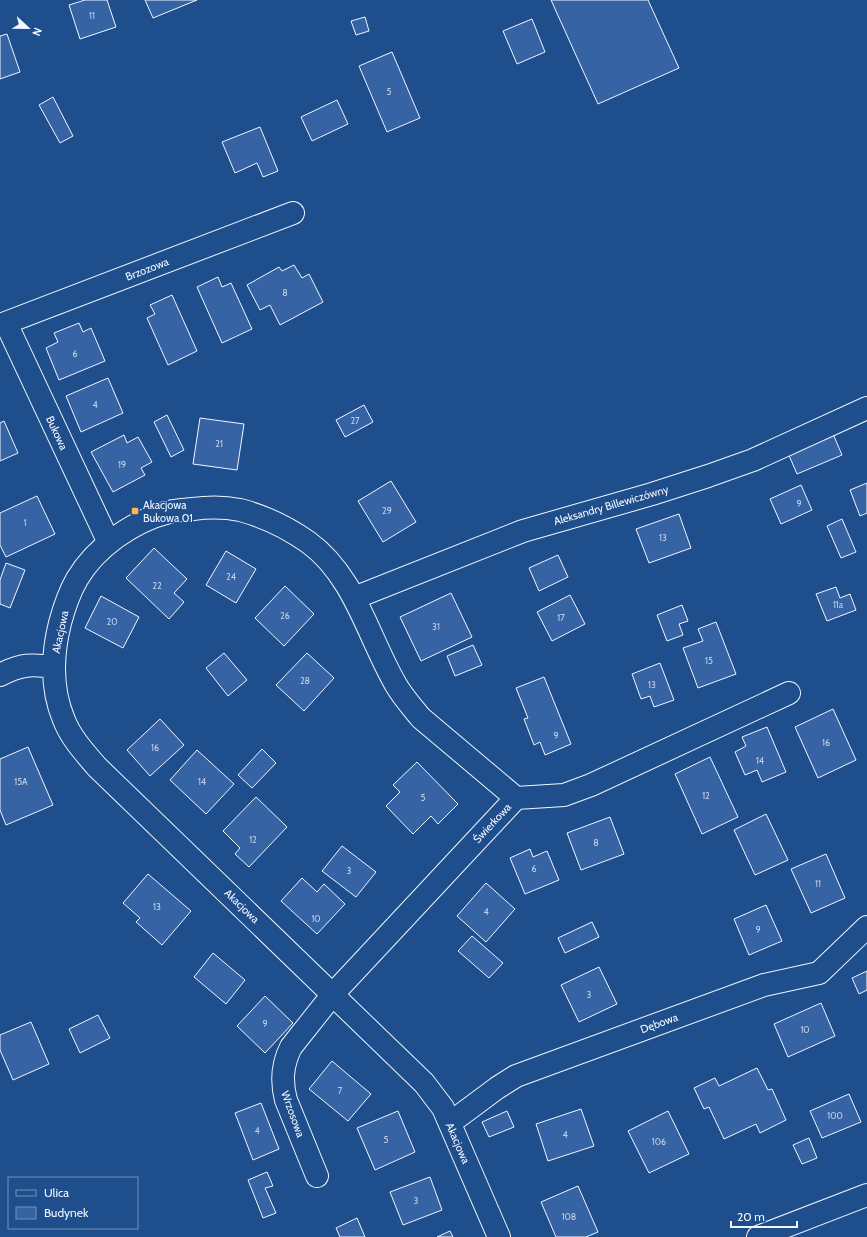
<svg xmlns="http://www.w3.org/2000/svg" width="867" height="1237" font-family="Cabin,sans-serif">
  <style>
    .building { fill: #3563a3; stroke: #f2f6ff }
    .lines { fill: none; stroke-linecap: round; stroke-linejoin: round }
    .minor-casing { stroke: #f2f6ff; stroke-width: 24 }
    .major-casing { stroke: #f2f6ff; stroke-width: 24 }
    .minor { stroke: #1f4e8c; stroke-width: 22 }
    .major { stroke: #1f4e8c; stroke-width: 22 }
    .poi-dot { fill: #ffb74d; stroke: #1f4e8c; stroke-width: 1.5 }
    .labels { text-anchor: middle; stroke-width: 3; stroke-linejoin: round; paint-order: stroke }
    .number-label { font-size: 9px; fill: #c3d1e8 }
    .street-label { font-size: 11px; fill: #f2f6ff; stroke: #1f4e8c }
    .poi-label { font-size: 11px; fill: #f2f6ff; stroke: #1f4e8c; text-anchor: start }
  </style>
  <rect width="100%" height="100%" fill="#1f4e8c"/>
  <path class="building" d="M85,0H107L116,27L80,39L69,5Z
    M145,0H197L153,18Z
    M551,0H648L679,68L598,104Z
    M365,17L369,31L356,35L351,21Z
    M532,19L545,52L517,64L503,31Z
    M7,34L20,72L0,79V36Z
    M392,52L420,118L387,132L359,66Z
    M53,97L73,136L60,143L39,105Z
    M337,100L348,124L312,141L301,117Z
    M260,127L278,171L263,177L257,163L235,173L222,142Z
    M294,265L302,278L309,274L323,302L280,325L270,305L260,310L247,285L279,267L282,271Z
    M218,277L222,287L231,283L252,329L222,343L197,287Z
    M172,295L197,351L168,365L147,318L155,314L150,305Z
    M79,323L83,332L91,328L105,361L59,380L46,348L58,342L54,333Z
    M108,378L123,413L81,432L66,396Z
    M364,405L373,422L345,437L336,420Z
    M167,415L184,450L171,457L154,422Z
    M200,418L244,424L237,470L193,464Z
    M4,421L18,453L0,461V423Z
    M833,434L842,455L797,474L788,453Z
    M124,435L127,443L138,437L152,462L141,468L145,475L113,492L91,452Z
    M391,481L416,522L383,542L358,501Z
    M867,483V513L860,516L850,490Z
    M801,485L812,510L781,524L770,499Z
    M37,496L55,534L6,557L0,545V513Z
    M679,514L691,548L649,563L636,529Z
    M842,519L856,552L841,558L827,526Z
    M154,548L187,579L174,593L184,602L169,619L126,578Z
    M226,551L256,569L236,603L206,585Z
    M558,555L568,577L539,591L529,568Z
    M6,563L25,570L10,608L0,604V580Z
    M285,586L314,614L284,646L255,618Z
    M836,587L840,598L850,594L856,610L827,621L816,594Z
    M451,593L472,637L421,661L400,617Z
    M570,595L585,624L552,641L537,612Z
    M101,596L139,617L123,648L85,628Z
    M682,605L688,621L679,624L683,635L667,641L657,615Z
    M716,622L736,674L698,688L683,648L703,641L698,629Z
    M473,645L482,665L455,676L447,656Z
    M224,653L247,680L228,696L206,668Z
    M307,653L334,678L304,711L276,685Z
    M660,663L674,700L654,707L650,696L641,699L632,674Z
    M544,677L571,744L545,755L540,742L534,745L524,719L528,718L516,688Z
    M833,709L856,760L818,778L795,727Z
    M160,719L184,745L150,776L127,750Z
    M767,727L786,772L762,782L757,770L745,775L735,752L746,746L742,737Z
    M28,747L53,805L6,825L0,810V759Z
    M262,749L276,763L252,788L238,775Z
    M197,750L234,784L206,814L170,780Z
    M710,757L738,817L702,834L675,774Z
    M417,762L458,804L438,824L431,816L413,834L386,806L400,792L393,785Z
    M256,797L287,827L249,867L235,854L240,848L223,831Z
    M766,814L788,860L755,875L734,830Z
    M610,817L624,854L581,870L567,833Z
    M342,846L376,872L356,897L322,871Z
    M530,849L533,857L547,851L559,880L525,894L510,858Z
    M826,854L845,898L811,913L791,869Z
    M148,874L191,911L162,945L136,922L140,918L123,903Z
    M302,878L317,892L324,884L345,904L317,934L281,901Z
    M486,883L515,909L486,942L457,916Z
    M766,905L782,941L749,955L734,919Z
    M592,922L599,937L565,953L558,938Z
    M472,936L503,963L489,978L458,951Z
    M213,953L245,980L226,1004L194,977Z
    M599,967L617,1004L579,1022L561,985Z
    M867,971V990L859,994L852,978Z
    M265,996L293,1023L265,1053L237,1026Z
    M821,1003L835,1036L788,1057L774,1024Z
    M98,1015L110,1038L80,1053L69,1029Z
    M31,1022L49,1064L13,1080L0,1050V1035Z
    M332,1061L371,1094L348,1121L309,1089Z
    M757,1068L768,1090L772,1089L786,1120L760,1133L756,1124L724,1139L709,1107L704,1109L694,1088L715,1078L719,1086Z
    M849,1094L861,1122L822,1138L810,1111Z
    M261,1103L279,1149L253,1160L235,1113Z
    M581,1109L594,1146L548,1161L536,1124Z
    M398,1111L415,1152L375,1170L357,1128Z
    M507,1111L514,1127L489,1137L482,1122Z
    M668,1111L689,1154L649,1173L628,1131Z
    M809,1138L817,1158L802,1164L793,1145Z
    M267,1172L273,1186L265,1188L276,1213L263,1218L248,1180Z
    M430,1177L442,1210L403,1225L390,1192Z
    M578,1186L598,1232L586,1237H556L541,1202Z
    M357,1218L365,1237H340L336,1228Z
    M450,1231L453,1237H437Z"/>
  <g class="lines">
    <g class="minor-casing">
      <path id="minor" d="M6,323L109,543
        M0,325L293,213
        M354,598L523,531L652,494L708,476L753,460L867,408
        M0,675C21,664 31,664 54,667
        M450,1123L497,1088L516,1076L764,985L819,973L867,927
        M317,1176L286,1100C281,1081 282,1065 291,1047L333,994L516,798L564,795L591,785L789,693
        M499,1237L443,1108L424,1083L97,767C85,753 71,738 64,720C51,689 52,655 60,623C64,608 69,593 77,579C96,547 133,521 169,512C176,510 185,510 193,509C208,507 225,507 240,510C263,516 288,528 308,542C355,576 368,637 396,685C403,697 412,707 421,718L516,798"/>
    </g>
    <g class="major-casing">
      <path id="major" d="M758,1237L867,1195"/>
    </g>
    <use href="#minor" class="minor"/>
    <use href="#major" class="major"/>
  </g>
  <rect class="poi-dot" x="131" y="507" width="8" height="8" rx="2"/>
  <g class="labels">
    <g class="number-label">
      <text x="92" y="19">11</text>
      <text x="389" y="95">5</text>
      <text x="285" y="296">8</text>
      <text x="75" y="357">6</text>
      <text x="95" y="408">4</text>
      <text x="355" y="424">27</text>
      <text x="219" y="447">21</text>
      <text x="122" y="468">19</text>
      <text x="799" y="507">9</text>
      <text x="387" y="514">29</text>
      <text x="25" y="526">1</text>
      <text x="663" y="541">13</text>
      <text x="231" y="580">24</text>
      <text x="157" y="589">22</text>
      <text x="838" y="608">11a</text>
      <text x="285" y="619">26</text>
      <text x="561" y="621">17</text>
      <text x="112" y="625">20</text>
      <text x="436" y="630">31</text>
      <text x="709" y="664">15</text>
      <text x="305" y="684">28</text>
      <text x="652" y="688">13</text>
      <text x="556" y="739">9</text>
      <text x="826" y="746">16</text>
      <text x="155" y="751">16</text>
      <text x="760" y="764">14</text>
      <text x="21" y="785">15A</text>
      <text x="202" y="785">14</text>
      <text x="706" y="799">12</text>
      <text x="423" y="801">5</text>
      <text x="253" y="843">12</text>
      <text x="596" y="846">8</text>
      <text x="534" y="872">6</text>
      <text x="349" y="874">3</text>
      <text x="818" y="887">11</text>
      <text x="157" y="910">13</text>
      <text x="486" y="915">4</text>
      <text x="316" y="922">10</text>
      <text x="758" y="933">9</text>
      <text x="589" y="998">3</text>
      <text x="265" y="1027">9</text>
      <text x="805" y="1033">10</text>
      <text x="340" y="1094">7</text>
      <text x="835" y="1119">100</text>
      <text x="257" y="1134">4</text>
      <text x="565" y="1138">4</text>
      <text x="386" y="1143">5</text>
      <text x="659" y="1145">106</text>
      <text x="416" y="1204">3</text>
      <text x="569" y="1220">108</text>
    </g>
    <g class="street-label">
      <text transform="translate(147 269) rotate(-21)" y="4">Brzozowa</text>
      <text transform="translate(57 433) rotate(65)" y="4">Bukowa</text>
      <text transform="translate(611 505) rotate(-16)" y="4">Aleksandry Billewiczówny</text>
      <text transform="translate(60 632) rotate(-78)" y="4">Akacjowa</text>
      <text transform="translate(492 823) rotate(-47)" y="4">Świerkowa</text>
      <text transform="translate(242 906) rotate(44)" y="4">Akacjowa</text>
      <text transform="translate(659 1023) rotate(-20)" y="4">Dębowa</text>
      <text transform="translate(293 1114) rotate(70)" y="4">Wrzosowa</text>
      <text transform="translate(458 1143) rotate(66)" y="4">Akacjowa</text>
    </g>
    <g class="poi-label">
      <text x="143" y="509">Akacjowa<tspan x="143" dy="13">Bukowa 01</tspan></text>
    </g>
  </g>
  <rect x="8" y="1177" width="130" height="52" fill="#1f4e8c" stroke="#7391ba"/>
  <rect x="16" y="1190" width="20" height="6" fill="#1f4e8c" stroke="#7391ba"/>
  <text x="44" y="1197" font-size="12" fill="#f2f6ff">Ulica</text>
  <rect x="16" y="1207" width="20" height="12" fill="#3563a3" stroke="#7391ba"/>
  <text x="44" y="1217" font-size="12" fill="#f2f6ff">Budynek</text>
  <g transform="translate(28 28) rotate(112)" stroke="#1f4e8c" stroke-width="3" paint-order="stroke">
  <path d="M0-3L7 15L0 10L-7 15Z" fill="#f2f6ff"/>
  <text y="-6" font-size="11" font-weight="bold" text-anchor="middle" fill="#f2f6ff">N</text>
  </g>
  <path d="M731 1221v6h66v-6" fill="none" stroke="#f2f6ff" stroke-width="2"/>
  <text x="737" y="1221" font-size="12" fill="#f2f6ff" stroke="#1f4e8c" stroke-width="3" paint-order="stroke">20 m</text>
</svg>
